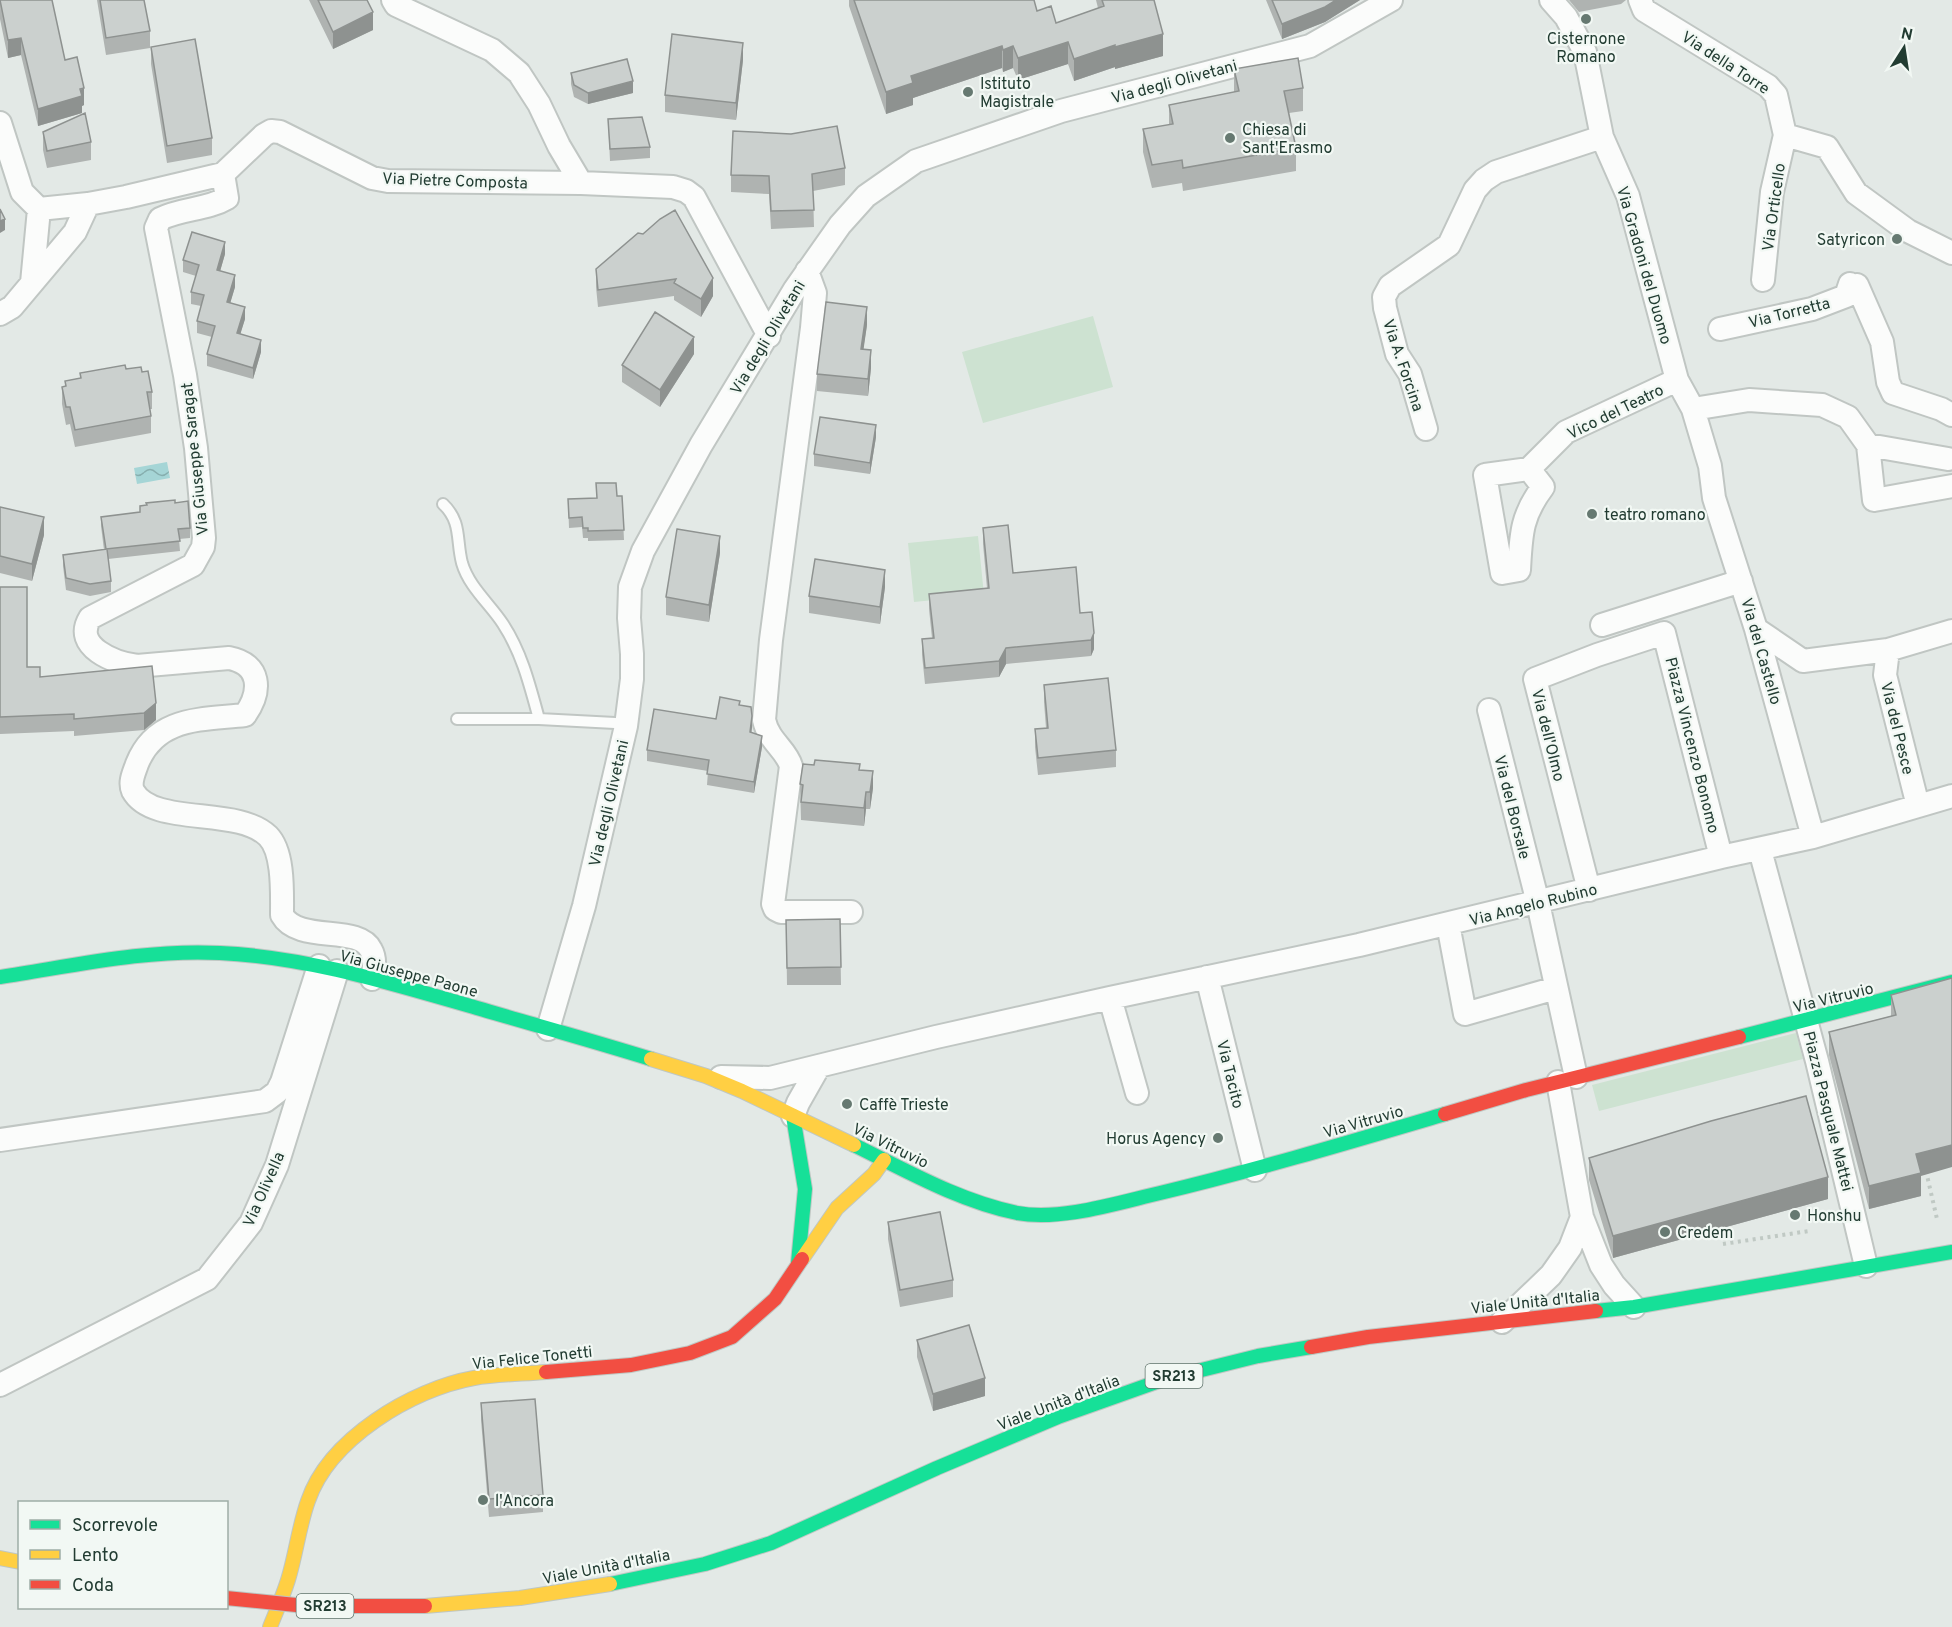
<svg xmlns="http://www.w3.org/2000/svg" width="1952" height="1627" font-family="Overpass,sans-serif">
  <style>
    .garden { fill: #cde2d1 }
    .water { fill: url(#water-waves) }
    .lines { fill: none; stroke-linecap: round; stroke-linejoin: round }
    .lane-casing { stroke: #c0c6c3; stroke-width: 14 }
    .street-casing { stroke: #c0c6c3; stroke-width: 26 }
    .fast-casing { stroke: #bfc7c3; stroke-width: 16 }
    .slow-casing { stroke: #bfc7c3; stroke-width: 16 }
    .jam-casing { stroke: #bfc7c3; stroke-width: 16 }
    .path { stroke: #c0c9c4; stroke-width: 4; stroke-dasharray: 3 4.5; stroke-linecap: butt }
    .lane { stroke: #fbfcfb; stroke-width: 10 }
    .street { stroke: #fbfcfb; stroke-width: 22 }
    .fast { stroke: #16e098; stroke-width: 14 }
    .slow { stroke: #ffcf43; stroke-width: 14 }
    .jam { stroke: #f24e42; stroke-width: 14 }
    .jam-bridge-casing { stroke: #bcc5c2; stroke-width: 16; stroke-linecap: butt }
    .jam-bridge { stroke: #f24e42; stroke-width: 14 }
    .wall { fill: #afb3b1 }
    .shaded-wall { fill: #8e9290 }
    .building { fill: #cbd0ce; stroke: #8e9290; stroke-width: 1.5 }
    .poi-dot { fill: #667971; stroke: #f2f8f4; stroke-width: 2 }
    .labels { text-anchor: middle; stroke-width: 4.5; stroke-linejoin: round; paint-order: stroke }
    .shield { fill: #f2f8f4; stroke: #60746c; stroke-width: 1.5 }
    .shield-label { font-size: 15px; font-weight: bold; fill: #223c32 }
    .poi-label { font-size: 16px; fill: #223c32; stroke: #f2f8f4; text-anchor: start }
    .street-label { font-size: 16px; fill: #223c32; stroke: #f2f8f4 }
  </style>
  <defs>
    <pattern id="water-waves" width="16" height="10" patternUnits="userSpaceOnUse" patternTransform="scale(1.5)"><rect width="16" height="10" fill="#a5d5d6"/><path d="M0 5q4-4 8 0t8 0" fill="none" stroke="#86aeae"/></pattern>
  </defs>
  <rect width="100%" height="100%" fill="#e3e9e6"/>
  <path class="garden" d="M1093,316L1113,387L983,423L962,352Z
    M978,536L984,595L914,602L908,543Z
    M1796,1033L1803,1059L1599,1111L1592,1085Z"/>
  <path class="water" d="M167,462L170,478L137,484L134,468Z"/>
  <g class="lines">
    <g class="lane-casing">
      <path id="lane" d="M443,504C462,522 456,540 462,563C469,587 490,604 503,624C522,653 530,686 539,719
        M457,719H539L615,723L626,726"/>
    </g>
    <g class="street-casing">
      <path id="street" d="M393,0L396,5L492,50L519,73L539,104L559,146L581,183
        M1551,0L1566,17L1585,52L1602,137L1628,196L1677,380L1693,409L1710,466L1714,498L1756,629L1813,837
        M1640,0L1644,10L1768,86L1776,95L1785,135L1827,147L1856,193L1908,231L1952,253
        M0,123L22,192L39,209L88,204L126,197L223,174L264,135L271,131L280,132L372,178L388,181L581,183L673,187L686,191L694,197L769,336
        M223,174L227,198C207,210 182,208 160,219L156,228L185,375L196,448L204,538L203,547L193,565L90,618C72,647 115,663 137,666L229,658C261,664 262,691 245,715C202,720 156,716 137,764C134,773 129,782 133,791C153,827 237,806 268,836C284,852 282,893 282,915C298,944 359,924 371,950C376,959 374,969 372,979
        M807,271L815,293L812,328L771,640L764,720C769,742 786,749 791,766L773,904L775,909L781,912H851
        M1763,280L1772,192L1785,135
        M32,283L39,209
        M1857,285L1882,342L1888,382L1893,393L1941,409L1952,415
        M0,314L12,307L75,232L88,204
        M1720,329L1812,309L1846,296L1850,284
        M1693,409L1749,400L1822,405L1848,417L1868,445
        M1426,429L1410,374L1397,354L1385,308L1384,297L1390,286L1449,245L1475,190L1484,180L1496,172L1602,137
        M1948,459L1868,445L1874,500L1952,486
        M1529,469L1543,487C1521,516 1521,535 1519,570L1502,573L1485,475Z
        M1529,469L1566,432L1677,380
        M1602,625L1741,581
        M1756,629L1803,661L1888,650L1952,631
        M1888,650L1885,675L1918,806
        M1489,710L1538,903L1576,1077
        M1760,850L1817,1061L1866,1266
        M1589,890L1535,679L1597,655L1664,633L1721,857
        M1448,924L1465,1014L1556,988
        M1207,977L1255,1170
        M1110,998L1137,1093
        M548,1029L584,906L626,726L632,679V654L629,618L630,587L643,551L701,445L795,289L840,225L866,196L916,161L1061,111L1310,46L1391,0
        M721,1077L770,1078L936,1037L1110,998L1359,945L1721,857L1813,837L1952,796
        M793,1116L798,1103L819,1066
        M0,1140L265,1101L277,1092L282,1082L319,966
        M1582,1217L1601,1265L1614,1285L1634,1307
        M1502,1322L1551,1275L1570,1248L1582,1217L1558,1082
        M0,1385L207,1279L251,1223L277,1165L337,971"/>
    </g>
    <g class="fast-casing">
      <path id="fast" d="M0,977C73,966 146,949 220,953C308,957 393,984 477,1008C535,1025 593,1041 651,1059
        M1739,1037L1952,982
        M793,1116L805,1189L798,1263
        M854,1145C907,1171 959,1201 1017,1213C1061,1221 1117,1203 1160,1193C1256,1170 1350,1142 1445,1114
        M1596,1311L1634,1307L1952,1252
        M610,1584L705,1564L771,1543L937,1468L1058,1417L1165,1379L1258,1356L1311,1347"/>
    </g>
    <g class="slow-casing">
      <path id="slow" d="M651,1059L706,1076L742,1091L854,1145
        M802,1259L837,1208L874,1174L884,1160
        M0,1558L20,1562
        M425,1606L520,1598L610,1584
        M270,1627C276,1612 283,1596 288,1580C296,1554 299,1526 308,1501C329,1439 412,1389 474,1378C497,1374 522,1374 546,1372"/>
    </g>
    <g class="jam-casing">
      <path id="jam" d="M1445,1114L1526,1090L1739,1037
        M1311,1347L1368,1337L1596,1311
        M546,1372L631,1365L690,1353L732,1337L775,1299L802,1259"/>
    </g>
    <path class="path" d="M1926,1171L1937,1219
      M1723,1244L1809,1231"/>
    <use href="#lane" class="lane"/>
    <use href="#street" class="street"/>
    <use href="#fast" class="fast"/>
    <use href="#slow" class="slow"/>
    <use href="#jam" class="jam"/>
    <g class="jam-bridge-casing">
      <path id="jam-bridge" d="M226,1598L306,1606H425"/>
    </g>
    <use href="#jam-bridge" class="jam-bridge"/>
  </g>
  <path class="wall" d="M0,0L65,60L84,105L82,106V113L38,126L21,55L8,58L0,19Z
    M97,0H144L150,31V48L106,55Z
    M309,0H367L373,30L333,49Z
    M849,0H1034L1037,11L1056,23L1098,8L1096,0H1154L1163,56L1115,69V67L1074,81L1068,64L1018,80L1013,68L1003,72L1002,68L913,98V105L886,114L849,6Z
    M1266,0H1360L1325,22L1282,39Z
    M1569,0H1626L1621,4L1579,12Z
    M151,47L212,138V155L167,163L151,64Z
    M743,60L736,120L665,112V95Z
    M1234,69L1303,88V111L1289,113L1296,148V171L1183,191L1182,183L1152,188L1143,152V129L1169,125V105L1234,92Z
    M571,73L633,93L588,104L574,97L571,84Z
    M608,119L650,147V158L610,161Z
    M43,132L91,142V160L47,168L43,150Z
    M845,168V185L813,191L814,227L771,229L769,194L731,192V175Z
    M638,233L713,296L701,317L674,300V296L598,307L596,287V269Z
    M225,254L220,271L235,287L230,303L245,319L240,334L261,352L253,379L207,366V354L212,337L197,333V321L201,306L191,304V292L196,276L183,272V260Z
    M867,325L863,350L871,368L868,396L817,391V374Z
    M694,354L660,407L622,382V365Z
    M126,369L142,372L152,392V409H150L151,416V433L75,447L70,424L66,425L62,404V387L65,386V381L80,378V373Z
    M876,437L870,474L814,466V454Z
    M596,483L617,496H622L624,540L588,541V538H583L582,527L569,528L568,499L597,498Z
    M175,503L190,528V538L179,539L180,551L108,559L111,581V592L90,596L66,590L63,566V555L104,550L101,526V517L140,512V506Z
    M0,507L44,535L32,581L0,573Z
    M983,528L1013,573L1080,613L1092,612L1094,649L1091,656L1006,664L999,677L925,684L922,655V639L932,638L929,609V594L987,588L983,544Z
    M720,553L709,622L666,615V597Z
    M0,587L27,667L40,677L152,666L156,720L144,730L74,736V731L0,734Z
    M885,587L880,624L809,613V596Z
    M1044,685L1116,750V767L1038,775L1035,747V729L1046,728L1044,702Z
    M740,705L752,727L751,733L762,747L754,793L707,785L708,771L647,761V750L716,719Z
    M860,770L873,788L870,809H866L864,826L801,820L800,784Z
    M840,919L841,985H787L786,920Z
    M1952,978L1921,1176V1196L1869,1209L1829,1055V1032L1891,1016V995Z
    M1589,1158L1828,1199L1613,1258L1589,1180Z
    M888,1222L953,1280V1297L900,1307L888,1239Z
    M917,1340L985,1396L933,1411L917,1357Z
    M481,1403L543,1495V1512L489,1517L481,1420Z"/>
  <path class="shaded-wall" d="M1336,0H1360L1325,22L1282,39V24Z
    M373,12V30L333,49V32Z
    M1163,34V56L1115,69V47Z
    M21,38V55L8,58V40Z
    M1068,42V64L1018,80V58Z
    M743,43V60L736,120V103Z
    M1115,45V67L1074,81V59Z
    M1002,46V68L913,98V105L886,114V92L911,76Z
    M1013,46V68L1003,72V50Z
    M633,81V93L588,104V93Z
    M84,88V105L82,106V113L38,126V109Z
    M5,219V230L0,233V221Z
    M225,242V254L217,282V270Z
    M235,275V287L227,314V302Z
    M713,278V296L701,317V299Z
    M245,307V319L237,345V333Z
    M867,307V325L861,367V349Z
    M694,337V354L660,407V390Z
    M261,340V352L253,379V368Z
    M871,350V368L868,396V379Z
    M876,425V437L870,474V463Z
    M44,517V535L32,581V564Z
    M720,536V553L709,622V605Z
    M885,570V587L880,624V607Z
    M1094,633V649L1091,656V640Z
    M1006,648V664L999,677V661Z
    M156,703V720L144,730V713Z
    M752,716V727L750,744V732Z
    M762,736V747L754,793V782Z
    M873,771V788L870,809V792Z
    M866,792V809L864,826V808Z
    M1952,1145V1167L1921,1176V1196L1869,1209V1186L1916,1154Z
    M1828,1177V1199L1613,1258V1236Z
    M985,1378V1396L933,1411V1394Z"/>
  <path class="building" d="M0,0H52L65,60L77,57L84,88L80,89L82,96L38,109L21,38L8,40Z
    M100,0H144L150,31L106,38Z
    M318,0H367L373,12L333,32Z
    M854,0H1034L1037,11L1051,6L1056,23L1104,6L1102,0H1154L1163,34L1115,47V45L1074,59L1068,42L1018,58L1013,46L1003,50L1002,46L911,76L913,83L886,92Z
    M1272,0H1336L1325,7L1282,24Z
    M672,34L743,43L736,103L665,95Z
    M195,39L212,138L167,146L151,47Z
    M1298,58L1303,88L1284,91L1296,148L1183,168L1182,160L1152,165L1143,129L1173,124L1169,105L1239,91L1234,69Z
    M627,59L633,81L588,93L574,85L571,73Z
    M85,113L91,142L47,151L43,132Z
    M642,117L650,147L610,149L608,119Z
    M837,126L845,168L812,174L814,210L771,211L769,176L731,175L733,131L791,134Z
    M0,209L5,219L0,221Z
    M675,210L713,278L701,299L674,283L676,279L598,290L596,269L638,233L643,234L660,219Z
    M192,232L225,242L217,270L235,275L227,302L245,307L237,333L261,340L253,368L207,354L215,326L197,321L204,295L191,292L199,265L183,260Z
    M826,302L867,307L861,349L871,350L868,379L817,374Z
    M655,312L694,337L660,390L622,365Z
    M125,365L126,369L141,367L142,372L148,371L152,392H147L151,416L75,430L70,407H66L62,387L66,386L65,381L81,378L80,373Z
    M820,417L876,425L870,463L814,454Z
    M596,483H616L617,496H622L624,530L588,531V528H583L582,517L569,518L568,499L597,498Z
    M175,500V503L188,501L190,528L178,529L180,541L106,549L101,517L140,512V506L147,505L146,503Z
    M0,507L44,517L32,564L0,556Z
    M1008,525L1013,573L1076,567L1080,613L1092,612L1094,633L1091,640L1006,648L999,661L925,668L922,639L934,638L929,594L989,588L983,528Z
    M677,529L720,536L709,605L666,597Z
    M107,549L111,581L90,584L66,578L63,555Z
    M815,559L885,570L880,607L809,596Z
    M0,587H27V667H40V677L152,666L156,703L144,713L74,719V714L0,717Z
    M1108,678L1116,750L1038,758L1035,729L1048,728L1044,685Z
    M720,697L740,701L739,705L751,707L752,716L750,732L762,736L754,782L707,774L709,760L647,750L654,709L716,719Z
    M815,760L860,764L859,770L873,771L870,792H866L864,808L801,802L803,785L800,784L803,764L814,765Z
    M840,919L841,967L787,968L786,920Z
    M1952,978V1145L1916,1154L1921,1173L1869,1186L1829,1032L1896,1015L1891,995Z
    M1806,1096L1828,1177L1613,1236L1589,1158L1711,1121Z
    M940,1212L953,1280L900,1290L888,1222Z
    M969,1325L985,1378L933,1394L917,1340Z
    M535,1399L543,1495L489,1499L481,1403Z"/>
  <g class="poi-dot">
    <circle cx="1586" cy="19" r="6"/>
    <circle cx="968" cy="92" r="6"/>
    <circle cx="1230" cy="138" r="6"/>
    <circle cx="1897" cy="239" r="6"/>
    <circle cx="1592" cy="514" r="6"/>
    <circle cx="847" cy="1104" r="6"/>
    <circle cx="1218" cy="1138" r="6"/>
    <circle cx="1795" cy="1215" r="6"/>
    <circle cx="1665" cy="1232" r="6"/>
    <circle cx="483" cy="1500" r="6"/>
  </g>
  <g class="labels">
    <g class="shield">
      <rect x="1145.5" y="1364" width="57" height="24" rx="4.5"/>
      <rect x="296.5" y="1594" width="57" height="24" rx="4.5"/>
    </g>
    <g class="shield-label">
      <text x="1174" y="1381">SR213</text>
      <text x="325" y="1611">SR213</text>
    </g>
    <g class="poi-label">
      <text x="1586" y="44" text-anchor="middle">Cisternone<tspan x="1586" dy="18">Romano</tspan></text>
      <text x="980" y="89">Istituto<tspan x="980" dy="18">Magistrale</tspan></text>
      <text x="1242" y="135">Chiesa di<tspan x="1242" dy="18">Sant'Erasmo</tspan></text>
      <text x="1885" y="245" text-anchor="end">Satyricon</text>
      <text x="1604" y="520">teatro romano</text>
      <text x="859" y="1110">Caffè Trieste</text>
      <text x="1206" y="1144" text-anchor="end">Horus Agency</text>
      <text x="1807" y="1221">Honshu</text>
      <text x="1677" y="1238">Credem</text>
      <text x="495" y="1506">l'Ancora</text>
    </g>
    <g class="street-label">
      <text transform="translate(1726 62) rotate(33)" y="6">Via della Torre</text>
      <text transform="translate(1174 81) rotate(-15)" y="6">Via degli Olivetani</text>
      <text transform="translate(455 180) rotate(2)" y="6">Via Pietre Composta</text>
      <text transform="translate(1773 207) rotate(-82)" y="6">Via Orticello</text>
      <text transform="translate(1645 265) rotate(74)" y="6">Via Gradoni del Duomo</text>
      <text transform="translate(1789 312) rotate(-14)" y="6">Via Torretta</text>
      <text transform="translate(767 337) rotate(-59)" y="6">Via degli Olivetani</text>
      <text transform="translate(1404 365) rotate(71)" y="6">Via A. Forcina</text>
      <text transform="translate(1615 411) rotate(-26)" y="6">Vico del Teatro</text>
      <text transform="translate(194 459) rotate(-96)" y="6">Via Giuseppe Saragat</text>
      <text transform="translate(1762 651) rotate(74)" y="6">Via del Castello</text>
      <text transform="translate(1898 728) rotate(76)" y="6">Via del Pesce</text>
      <text transform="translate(1549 735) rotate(76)" y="6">Via dell'Olmo</text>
      <text transform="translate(1693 745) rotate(76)" y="6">Piazza Vincenzo Bonomo</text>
      <text transform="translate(608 803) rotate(-77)" y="6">Via degli Olivetani</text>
      <text transform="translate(1513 807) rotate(76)" y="6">Via del Borsale</text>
      <text transform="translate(1533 904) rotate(-14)" y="6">Via Angelo Rubino</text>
      <text transform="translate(409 973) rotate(15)" y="6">Via Giuseppe Paone</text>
      <text transform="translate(1833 997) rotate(-14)" y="6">Via Vitruvio</text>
      <text transform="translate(1231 1074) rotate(76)" y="6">Via Tacito</text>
      <text transform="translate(1829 1111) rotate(76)" y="6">Piazza Pasquale Mattei</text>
      <text transform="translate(1363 1121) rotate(-16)" y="6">Via Vitruvio</text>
      <text transform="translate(891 1145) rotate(26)" y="6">Via Vitruvio</text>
      <text transform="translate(263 1189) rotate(-66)" y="6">Via Olivella</text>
      <text transform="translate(1535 1301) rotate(-6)" y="6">Viale Unità d'Italia</text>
      <text transform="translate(532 1357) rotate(-6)" y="6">Via Felice Tonetti</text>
      <text transform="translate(1058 1402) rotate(-21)" y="6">Viale Unità d'Italia</text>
      <text transform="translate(606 1566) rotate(-11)" y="6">Viale Unità d'Italia</text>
    </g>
  </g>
  <rect x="18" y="1501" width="210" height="108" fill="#f2f8f4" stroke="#9fada6" stroke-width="1.5"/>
  <rect x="30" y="1520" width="30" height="9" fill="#16e098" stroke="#9fada6" stroke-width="1.5"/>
  <text x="72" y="1531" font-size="18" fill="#223c32">Scorrevole</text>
  <rect x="30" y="1550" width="30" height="9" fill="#ffcf43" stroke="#9fada6" stroke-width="1.5"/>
  <text x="72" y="1561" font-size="18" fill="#223c32">Lento</text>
  <rect x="30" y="1580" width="30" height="9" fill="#f24e42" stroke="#9fada6" stroke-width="1.5"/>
  <text x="72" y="1591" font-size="18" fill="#223c32">Coda</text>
  <g transform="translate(1904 48) rotate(12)" stroke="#f2f8f4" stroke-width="4.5" paint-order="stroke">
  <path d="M0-4.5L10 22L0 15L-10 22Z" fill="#223c32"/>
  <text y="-9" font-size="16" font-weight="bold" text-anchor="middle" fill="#223c32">N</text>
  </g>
</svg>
